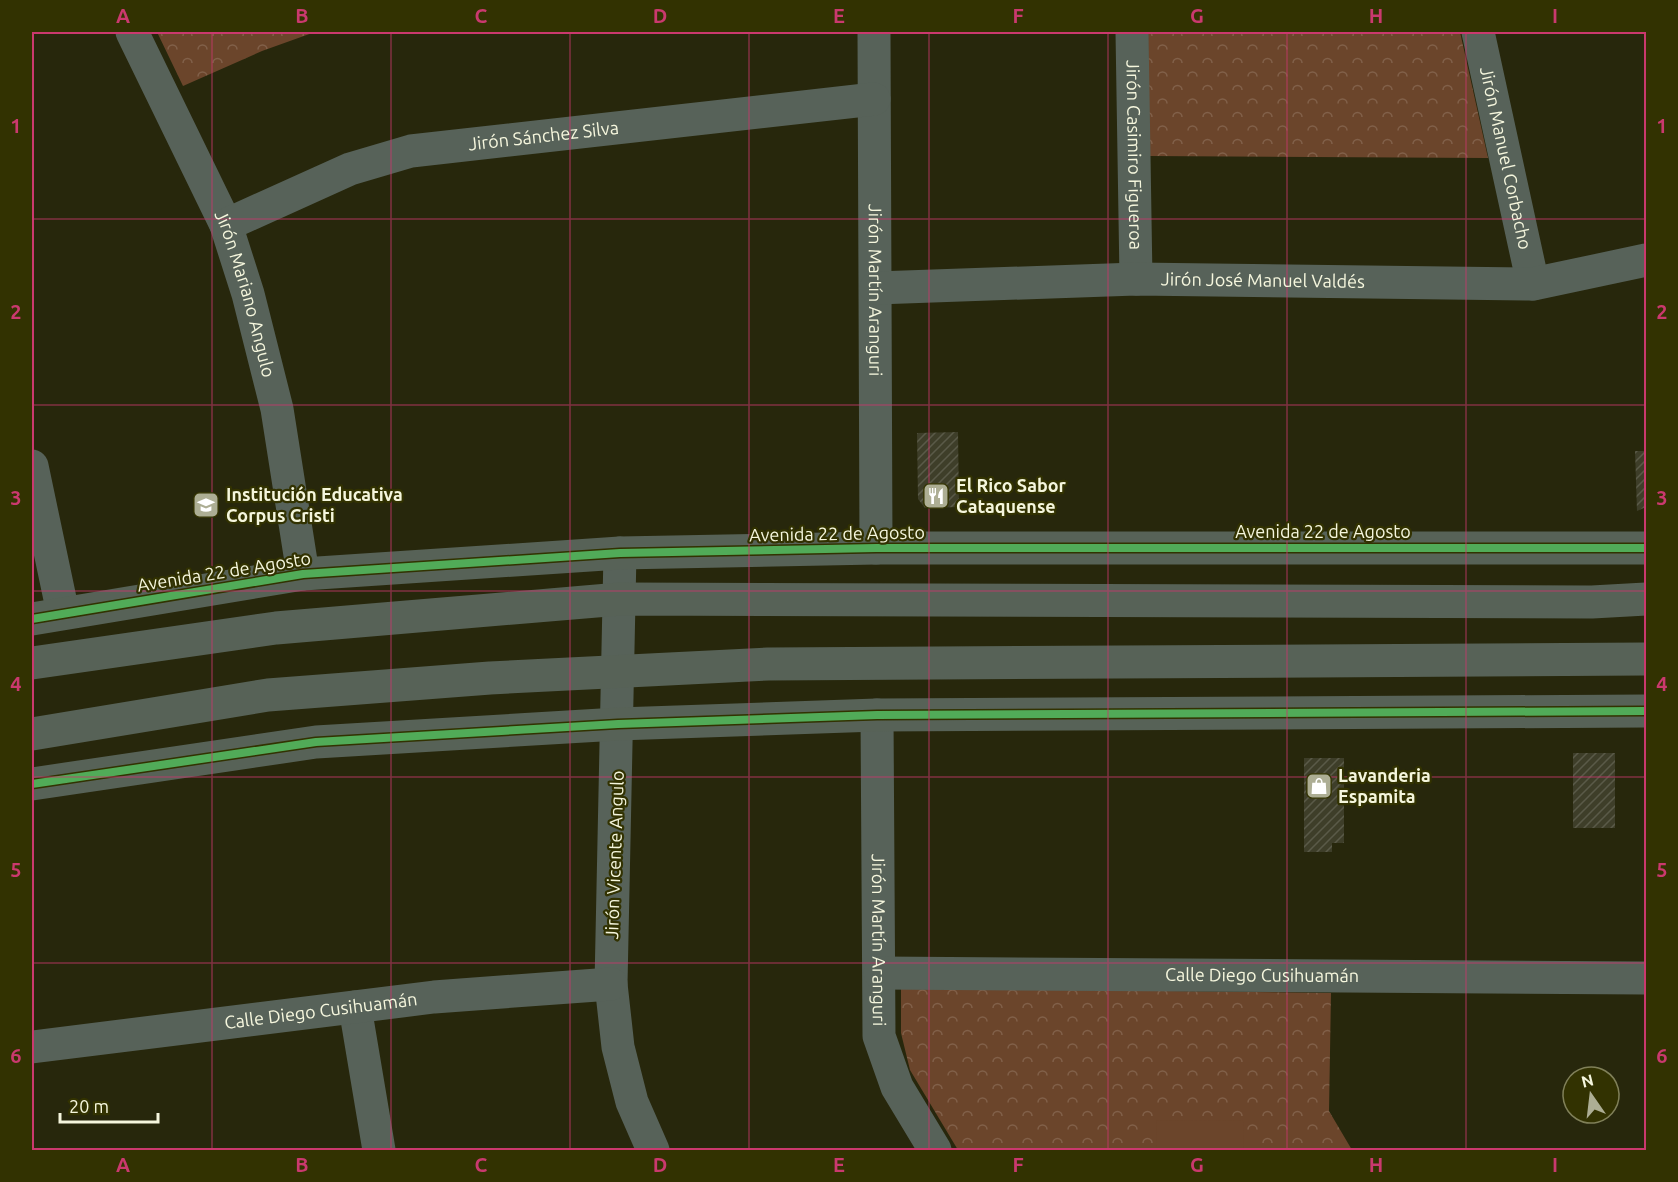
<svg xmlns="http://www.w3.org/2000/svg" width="1678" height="1182" font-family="Ubuntu,sans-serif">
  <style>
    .park { fill: url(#park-crowns) }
    .garden { fill: #6b452b }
    .building { fill: url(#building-hatch) }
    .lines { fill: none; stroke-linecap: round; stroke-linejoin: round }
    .street { stroke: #576259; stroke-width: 33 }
    .secondary { stroke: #576257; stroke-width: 33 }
    .cycleway-casing { stroke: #323201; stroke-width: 11 }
    .cycleway { stroke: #51ab58; stroke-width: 8 }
    .grid { fill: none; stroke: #ca396e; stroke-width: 1.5; stroke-opacity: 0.55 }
    .labels { text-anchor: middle; stroke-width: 4.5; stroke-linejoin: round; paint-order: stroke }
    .street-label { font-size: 18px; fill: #f5f6dd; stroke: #323201 }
    .poi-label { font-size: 18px; font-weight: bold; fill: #f5f6dd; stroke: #323201; text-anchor: start }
    .neatline { fill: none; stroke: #ca396e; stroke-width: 2 }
    .grid-label { font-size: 20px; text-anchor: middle; font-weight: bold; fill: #ca396e }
  </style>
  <defs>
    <pattern id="park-crowns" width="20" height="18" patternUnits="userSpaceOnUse" patternTransform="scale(1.5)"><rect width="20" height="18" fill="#6b452b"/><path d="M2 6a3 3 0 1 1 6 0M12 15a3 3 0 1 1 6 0" fill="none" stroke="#816049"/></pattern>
    <pattern id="building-hatch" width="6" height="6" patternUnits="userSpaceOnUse" patternTransform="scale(1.5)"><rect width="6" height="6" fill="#3e3e29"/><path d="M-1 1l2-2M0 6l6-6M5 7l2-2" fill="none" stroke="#5a5a48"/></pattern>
  </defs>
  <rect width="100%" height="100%" fill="#27270c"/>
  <path class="park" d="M157,32H315L262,51L183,86Z
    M1148,32H1460L1488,158L1149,156Z
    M901,988L1331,993L1329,1111L1352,1150H958L910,1070L901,1033Z"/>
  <path class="garden" d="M1157,1120L1244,1121L1243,1150H1156Z"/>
  <path class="building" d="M958,432L959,507L925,508L918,499L917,433Z
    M1635,451H1646V507L1637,511Z
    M1573,753H1615V828H1573Z
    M1304,758H1344V843H1332V852H1304Z"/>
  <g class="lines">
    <g class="street">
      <path id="s1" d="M132,32L226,225L248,294L277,409L303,574"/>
      <path id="s2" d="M874,32L876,548"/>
      <path id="s3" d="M1132,32L1136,279"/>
      <path id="s4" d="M1478,32L1533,284"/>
      <path id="s5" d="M226,225L350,169L411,151L874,99"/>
      <path id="s6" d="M876,288L1136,279L1533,284L1646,260"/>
      <path d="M32,466L63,613"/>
      <path d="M620,553L611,984L618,1047L632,1102L653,1150"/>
      <path id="s7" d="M877,715L879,1036L897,1087L935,1150"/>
      <path id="s8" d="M880,973L1646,978"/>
      <path d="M355,1007L379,1150"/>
      <path id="s9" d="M32,1047L434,997L611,984"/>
    </g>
    <path class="secondary" d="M32,619L303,574L620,553L876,548H1646
      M32,663L276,628L620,599L1592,602L1646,599
      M32,734L268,695L490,678L768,664L1646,659
      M32,784L316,742L618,724L877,715L1646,711"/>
    <g class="cycleway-casing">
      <path id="cycleway" d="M32,619L303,574L620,553L876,548H1646
        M32,784L316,742L618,724L877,715L1646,711"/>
    </g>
    <use href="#cycleway" class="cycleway"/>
  </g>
  <path class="grid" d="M212,32V1150M391,32V1150M570,32V1150M749,32V1150M929,32V1150M1108,32V1150M1287,32V1150M1466,32V1150M32,219H1646M32,405H1646M32,591H1646M32,777H1646M32,963H1646"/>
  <defs>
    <g id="restaurant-square" transform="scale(1.35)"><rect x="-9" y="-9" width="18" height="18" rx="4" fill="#adae94" stroke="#323201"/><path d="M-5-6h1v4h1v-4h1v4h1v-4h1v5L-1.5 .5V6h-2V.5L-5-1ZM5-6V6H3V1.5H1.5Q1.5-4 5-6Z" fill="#fff"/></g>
    <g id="school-square" transform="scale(1.35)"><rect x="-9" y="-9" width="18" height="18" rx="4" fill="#adae94" stroke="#323201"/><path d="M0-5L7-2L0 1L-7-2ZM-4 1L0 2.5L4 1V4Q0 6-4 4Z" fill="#fff"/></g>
    <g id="shop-square" transform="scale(1.35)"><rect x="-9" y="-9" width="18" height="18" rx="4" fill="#adae94" stroke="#323201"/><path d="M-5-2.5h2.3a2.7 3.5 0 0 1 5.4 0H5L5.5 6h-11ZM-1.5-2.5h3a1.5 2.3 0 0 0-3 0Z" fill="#fff"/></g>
  </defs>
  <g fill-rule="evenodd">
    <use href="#restaurant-square" x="936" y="496"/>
    <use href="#school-square" x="206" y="505"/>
    <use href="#shop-square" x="1319" y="786"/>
  </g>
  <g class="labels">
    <g class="street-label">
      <text dy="6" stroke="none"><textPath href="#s5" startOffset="333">Jirón Sánchez Silva</textPath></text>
      <text dy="6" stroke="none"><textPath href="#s3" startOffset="123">Jirón Casimiro Figueroa</textPath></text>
      <text dy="6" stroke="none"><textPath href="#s4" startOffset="129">Jirón Manuel Corbacho</textPath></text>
      <text dy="6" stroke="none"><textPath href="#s6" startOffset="387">Jirón José Manuel Valdés</textPath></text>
      <text dy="6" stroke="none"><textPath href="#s2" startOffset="258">Jirón Martín Aranguri</textPath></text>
      <text dy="6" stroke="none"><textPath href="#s1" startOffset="286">Jirón Mariano Angulo</textPath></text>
      <text x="1323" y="538">Avenida 22 de Agosto</text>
      <text transform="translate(837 534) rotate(-1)" y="6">Avenida 22 de Agosto</text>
      <text transform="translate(224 572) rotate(-9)" y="6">Avenida 22 de Agosto</text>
      <text transform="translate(615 855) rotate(-88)" y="6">Jirón Vicente Angulo</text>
      <text dy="6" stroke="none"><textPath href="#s7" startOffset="225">Jirón Martín Aranguri</textPath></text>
      <text dy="6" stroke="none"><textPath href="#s8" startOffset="382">Calle Diego Cusihuamán</textPath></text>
      <text dy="6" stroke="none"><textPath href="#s9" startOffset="291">Calle Diego Cusihuamán</textPath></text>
    </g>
    <g class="poi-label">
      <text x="956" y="492">El Rico Sabor<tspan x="956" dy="21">Cataquense</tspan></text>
      <text x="226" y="501">Institución Educativa<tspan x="226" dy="21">Corpus Cristi</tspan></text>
      <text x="1338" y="782">Lavanderia<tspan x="1338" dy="21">Espamita</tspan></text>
    </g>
  </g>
  <rect width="1678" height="1182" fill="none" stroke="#323201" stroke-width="66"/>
  <g transform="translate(1591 1095) rotate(346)"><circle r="28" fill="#323201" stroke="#808059" stroke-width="1.5"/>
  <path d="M0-4.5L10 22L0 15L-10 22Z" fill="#adae94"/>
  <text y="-9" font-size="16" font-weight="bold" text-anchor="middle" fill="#f5f6dd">N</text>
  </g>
  <path d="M60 1113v9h98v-9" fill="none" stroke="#f5f6dd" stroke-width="3"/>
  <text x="69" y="1113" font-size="18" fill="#f5f6dd" stroke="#323201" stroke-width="4.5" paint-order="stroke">20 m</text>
  <rect x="33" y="33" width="1612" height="1116" class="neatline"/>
  <g class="grid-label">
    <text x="123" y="23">A</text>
    <text x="302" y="23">B</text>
    <text x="481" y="23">C</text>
    <text x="660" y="23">D</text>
    <text x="839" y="23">E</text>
    <text x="1018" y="23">F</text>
    <text x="1197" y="23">G</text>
    <text x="1376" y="23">H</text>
    <text x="1555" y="23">I</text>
    <text x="16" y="133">1</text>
    <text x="1662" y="133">1</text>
    <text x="16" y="319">2</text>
    <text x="1662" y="319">2</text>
    <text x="16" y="505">3</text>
    <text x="1662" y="505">3</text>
    <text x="16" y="691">4</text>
    <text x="1662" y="691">4</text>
    <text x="16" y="877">5</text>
    <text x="1662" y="877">5</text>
    <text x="16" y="1063">6</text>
    <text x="1662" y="1063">6</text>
    <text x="123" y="1172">A</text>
    <text x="302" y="1172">B</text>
    <text x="481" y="1172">C</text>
    <text x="660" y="1172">D</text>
    <text x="839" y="1172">E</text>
    <text x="1018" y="1172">F</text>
    <text x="1197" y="1172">G</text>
    <text x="1376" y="1172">H</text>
    <text x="1555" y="1172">I</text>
  </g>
</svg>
